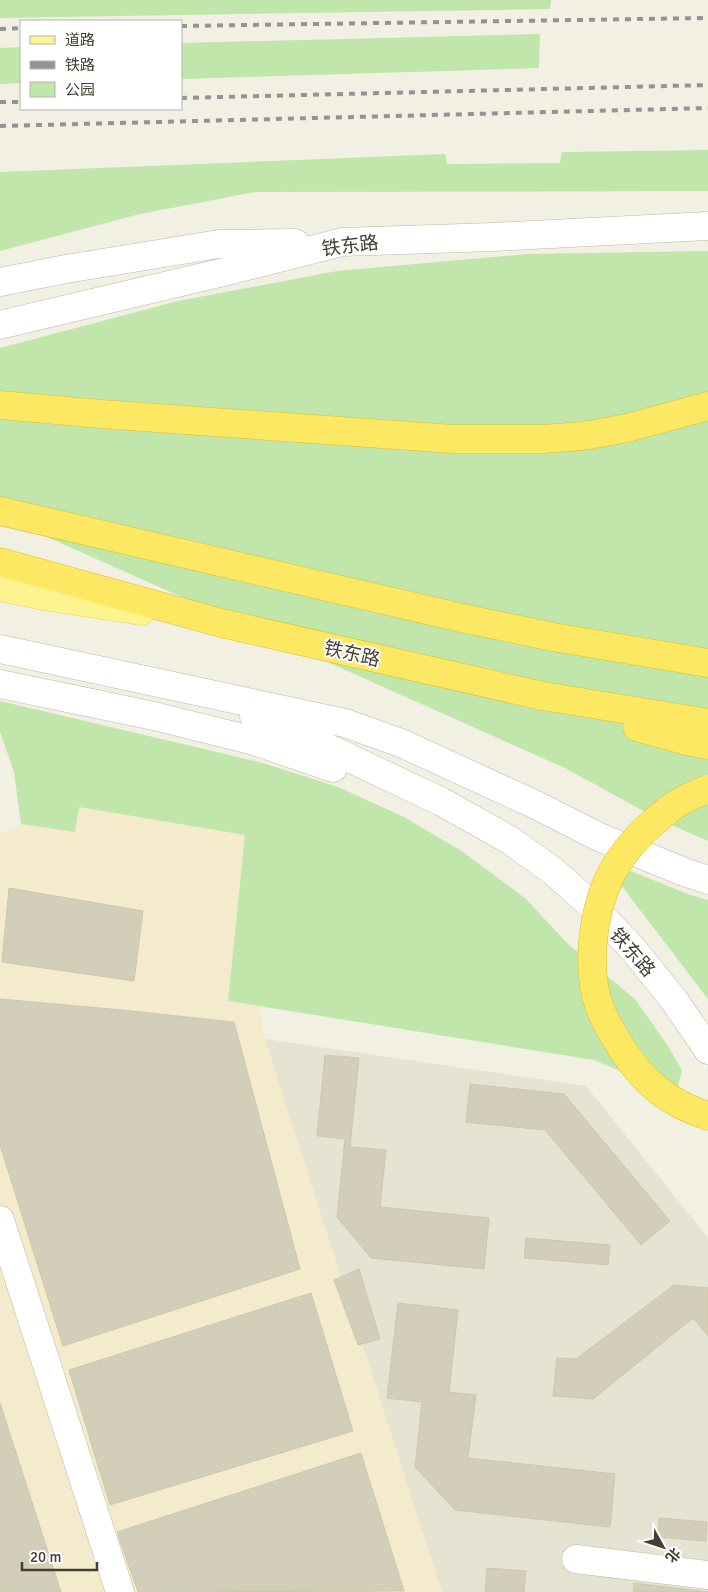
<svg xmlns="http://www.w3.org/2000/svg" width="708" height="1592" font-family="Signika,'Noto Sans SC',sans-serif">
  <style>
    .residential { fill: #e5e3d1 }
    .commercial { fill: #f4ebcd }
    .green { fill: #c0e6ab }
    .building { fill: #d3ceb9; stroke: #cdc7ac }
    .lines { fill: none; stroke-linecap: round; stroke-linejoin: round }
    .minor-casing { stroke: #bdb9a6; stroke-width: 29 }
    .major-casing { stroke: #e2d561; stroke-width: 29 }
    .highway-casing { stroke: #dbbf33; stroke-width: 29 }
    .minor { stroke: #fff; stroke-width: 28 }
    .major { stroke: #fdf490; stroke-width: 28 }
    .highway { stroke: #fce863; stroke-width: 28 }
    .rail { stroke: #939393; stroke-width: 4; stroke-dasharray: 6 6; stroke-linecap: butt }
    .highway-bridge-casing { stroke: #dbbf33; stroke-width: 29; stroke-linecap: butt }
    .highway-bridge { stroke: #fce863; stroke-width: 28 }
    .labels { text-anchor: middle; stroke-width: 4; stroke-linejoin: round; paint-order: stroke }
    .street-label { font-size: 19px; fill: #434033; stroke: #fff }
  </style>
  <rect width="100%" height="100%" fill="#f1f0e3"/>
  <path class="residential" d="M265,1039L586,1086L708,1238V1592H431Z"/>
  <path class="commercial" d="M79,807L245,835L228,1001L259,1006L265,1039L442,1592H0V833L21,824L75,832Z"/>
  <path class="green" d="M0,0H551L550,9L0,18Z
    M540,34L539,68L181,79V43Z
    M21,47V83L0,84V48Z
    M708,150V191L255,192L140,214L0,251V172L445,154L447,164L560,163L562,152Z
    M708,251V841L658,819L567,769L0,516V348L178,301L337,271L527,254Z
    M0,701L263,763L338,787L404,817L463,852L526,899L568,944L635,999L666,1043L682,1070L676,1094L594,1060L228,1001L245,835L79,807L75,832L21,824L14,772L0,732Z
    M601,859L688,894L708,900V999Z"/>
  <path class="building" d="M9,888L143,911L134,981L2,962Z
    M0,999L122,1010L234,1022L300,1269L63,1346L0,1145Z
    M325,1055L359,1058L350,1147L386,1150L380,1207L489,1218L484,1269L371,1258L337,1217L345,1139L317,1136Z
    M470,1084L564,1094L670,1221L641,1245L545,1130L466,1122Z
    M526,1238L610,1245L608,1265L524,1258Z
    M359,1269L380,1339L358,1345L334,1280Z
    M674,1285L708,1288V1336L693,1318L593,1399L553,1396L557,1358L576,1359Z
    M311,1293L353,1431L110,1505L69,1370Z
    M398,1303L458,1310L449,1392L476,1395L468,1458L615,1474L610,1527L455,1510L415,1467L422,1402L387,1398Z
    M0,1403L61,1592H0Z
    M361,1453L404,1591L138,1592L117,1532Z
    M659,1518L707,1522L706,1541L658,1537Z
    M487,1568L526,1571L524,1592H485Z
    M634,1583L708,1592H633Z"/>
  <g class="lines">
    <g class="minor-casing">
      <path id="minor" d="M0,282L66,269L219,244L295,243
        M0,325L228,271L342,242L493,237L708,226
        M0,649L345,723L401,743L536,805L599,837L684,872L708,880
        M0,684L154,716L254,741L333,768
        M254,716L328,748L442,802L508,839L553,871L589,903L632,948L674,1000L708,1050
        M0,1220L120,1592
        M576,1559L708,1575"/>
    </g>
    <g class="major-casing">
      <path id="major" d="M0,587L44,596L141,611"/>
    </g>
    <g class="highway-casing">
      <path id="highway" d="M0,405L101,414L453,439H543L583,436L627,428L708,406
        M0,511L462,618L553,637L708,663
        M0,562L221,623L543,696L708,723
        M637,727L687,741L708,745
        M622,1049C645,1084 669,1103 708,1116"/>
    </g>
    <use href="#minor" class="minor"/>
    <use href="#major" class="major"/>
    <use href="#highway" class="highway"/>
    <path class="rail" d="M181,26L708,18
      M0,29L21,28
      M181,98L708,85
      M0,102H21
      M0,126L708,108"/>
    <g class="highway-bridge-casing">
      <path id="highway-bridge" d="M622,1049C614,1036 606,1023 600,1009C593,989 591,963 593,941C598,889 616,854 656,820C665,812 676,803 687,798C694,794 701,792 708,789"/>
    </g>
    <use href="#highway-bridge" class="highway-bridge"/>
  </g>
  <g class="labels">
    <g class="street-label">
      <text transform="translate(350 245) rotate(-7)" y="7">铁东路</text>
      <text transform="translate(352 653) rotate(13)" y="7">铁东路</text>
      <text transform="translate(633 952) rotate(49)" y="7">铁东路</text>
    </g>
  </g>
  <rect x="20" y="20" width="162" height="90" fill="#ffffff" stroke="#b4b3ad"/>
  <rect x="30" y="36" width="25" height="8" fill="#fdf490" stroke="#b4b3ad"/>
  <text x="65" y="45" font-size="15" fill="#434033">道路</text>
  <rect x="30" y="61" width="25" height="8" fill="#939393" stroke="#b4b3ad"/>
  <text x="65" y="70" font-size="15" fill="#434033">铁路</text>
  <rect x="30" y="82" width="25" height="15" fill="#c0e6ab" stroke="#b4b3ad"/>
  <text x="65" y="95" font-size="15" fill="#434033">公园</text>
  <g transform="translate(663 1547) rotate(130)" stroke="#ffffff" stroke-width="4" paint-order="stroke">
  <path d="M0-4L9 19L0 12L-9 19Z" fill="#434033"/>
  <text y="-8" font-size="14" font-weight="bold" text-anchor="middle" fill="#434033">北</text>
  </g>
  <path d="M22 1562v8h75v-8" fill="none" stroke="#434033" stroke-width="2.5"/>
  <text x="30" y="1562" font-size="15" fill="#434033" stroke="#ffffff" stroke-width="4" paint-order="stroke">20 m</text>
</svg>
